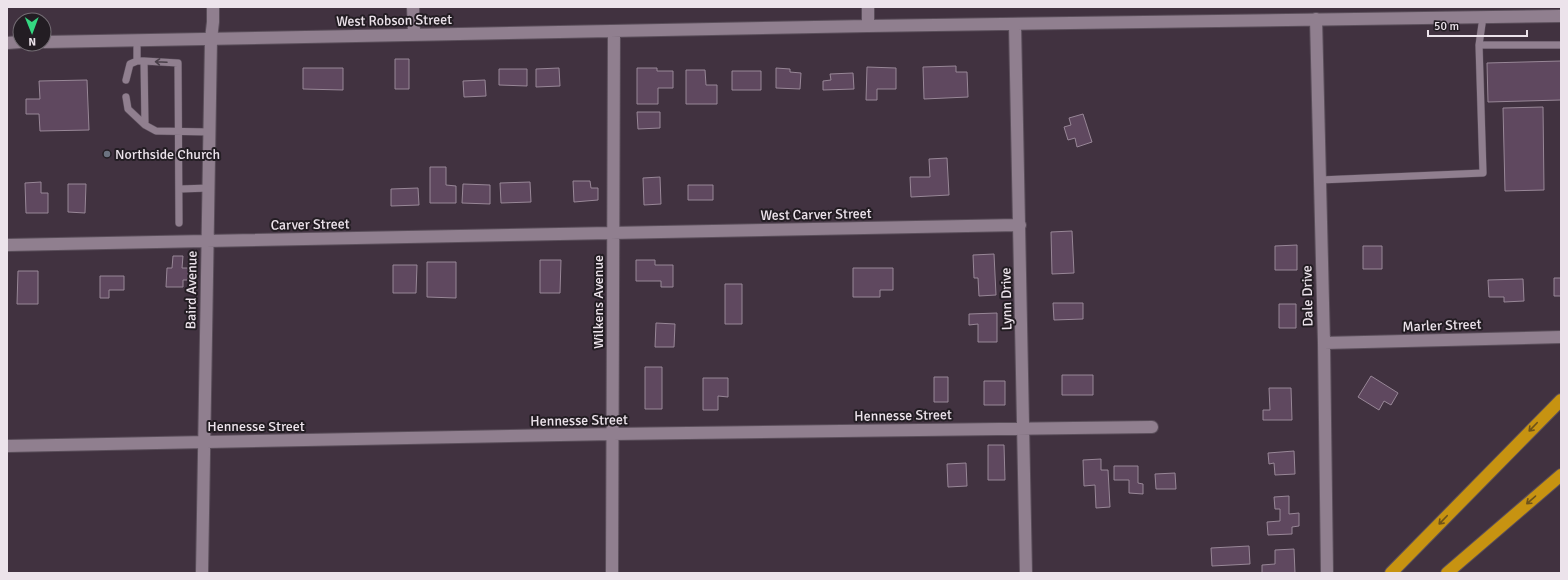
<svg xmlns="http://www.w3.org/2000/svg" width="1568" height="580" font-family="Signika,sans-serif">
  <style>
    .building { fill: #5f485f; stroke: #988797 }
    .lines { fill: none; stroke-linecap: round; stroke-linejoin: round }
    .lane-casing { stroke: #5a4e5a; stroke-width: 8 }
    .street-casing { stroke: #5a4e5a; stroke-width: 14 }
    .highway-casing { stroke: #5a4e5a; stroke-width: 14 }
    .lane { stroke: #907f8f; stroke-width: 7 }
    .street { stroke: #907f8f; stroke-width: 12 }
    .highway { stroke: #c79311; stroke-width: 12 }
    .oneway { stroke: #493f49 }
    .oneway2 { stroke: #6d521b }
    .worship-dot { fill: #6b7280; stroke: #231d23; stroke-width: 1.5 }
    .labels { text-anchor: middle; stroke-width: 4; stroke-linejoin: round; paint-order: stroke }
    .street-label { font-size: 14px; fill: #ece3eb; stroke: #231d23 }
    .poi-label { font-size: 14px; fill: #ece3eb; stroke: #231d23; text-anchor: start }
  </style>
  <rect width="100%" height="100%" fill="#413240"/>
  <path class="building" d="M395,59H409V89H395Z
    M1561,61V100L1488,102L1487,63Z
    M956,66V72H967L968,97L924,99L923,67Z
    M867,67L896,68V89H877V100H866Z
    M303,68H343V90L303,89Z
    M559,68L560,86L536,87V69Z
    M637,68H657V71H673V88H658V104H637Z
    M776,68L790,69V72L801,73L800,89L776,88Z
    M499,69H527V86L499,85Z
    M686,70H705L706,85H717V104H686Z
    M732,71H761V90H732Z
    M853,73L854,89L823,90V81L831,80L830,74Z
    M87,80L89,130L40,131L39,114H26V99H40L39,81Z
    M485,80L486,96L464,97L463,81Z
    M1543,107L1544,190L1505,191L1503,108Z
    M637,112H660V128L638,129Z
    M1083,114L1092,142L1077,147L1075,138L1068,140L1064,127L1071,125L1069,118Z
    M947,158L949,195L911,197L910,177H930L929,159Z
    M430,167H446V185L456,186V203H430Z
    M660,177L661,204L644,205L643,178Z
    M573,181H590L591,188H598V200L574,202Z
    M41,182V193H48V213H26L25,183Z
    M530,182L531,202L501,203L500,183Z
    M68,184H86L85,213L68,212Z
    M463,184L490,185V204L462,203Z
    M688,185H713V200H688Z
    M418,188L419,205L391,206V189Z
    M1072,231L1074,273L1052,274L1051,232Z
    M1297,245V270H1275V246Z
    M1363,246H1382V269H1363Z
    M994,254L996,295L979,296L978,278H974L973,255Z
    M173,256H183L182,268H191V280H183V287H166L167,268H172Z
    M540,260H561L560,293H540Z
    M636,260H655V265H673V287H661V281H636Z
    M427,262H456V298L427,297Z
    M393,265H417L416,293H393Z
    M853,268H893V290H880V297H853Z
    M18,271H38V304H17Z
    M100,276H124V290H109V298H100Z
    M1554,278H1561V296H1554Z
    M1523,279L1524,301L1504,302V297H1489L1488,280Z
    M725,284H742V324H725Z
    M1053,303H1083V319L1054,320Z
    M1279,304H1296V328H1279Z
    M997,313V342H978V324L969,325V314Z
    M656,323L675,324L674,347H655Z
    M645,367H662V409H645Z
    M1062,375H1093V395H1062Z
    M1371,376L1398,393L1391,405L1384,401L1379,410L1358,397Z
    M934,377H948V402H934Z
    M703,378H728V397L718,396V410H703Z
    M984,381H1005V405H984Z
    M1269,388H1291L1292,420H1263V410H1270Z
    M988,445H1004L1005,480H988Z
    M1294,451L1295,474L1275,475L1274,463L1269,464L1268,453Z
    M1101,459V470H1108L1110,507L1096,508L1095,485L1084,486L1083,460Z
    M966,463L967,486L948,487L947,464Z
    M1114,466H1138V483L1143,484V494L1129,493V480H1114Z
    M1175,473L1176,489H1156L1155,474Z
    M1289,496V514L1299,513V526L1292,527V534L1268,535L1267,522L1280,521V509H1275L1274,497Z
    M1249,546L1250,564L1212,566L1211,548Z
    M1294,549L1295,573H1262V565L1275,564V550Z"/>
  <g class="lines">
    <g class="lane-casing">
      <path id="lane" d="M137,40V61
        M1479,45L1483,17
        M144,61L178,63L179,223
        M126,80L130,64L137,61H144L145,125L156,131L210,132
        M126,97L128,109L145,125
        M1320,180L1483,173L1479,45H1561
        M180,189L209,188"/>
    </g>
    <g class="street-casing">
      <path id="street" d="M413,7L414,35
        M868,7V26
        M1316,19L1324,343L1327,573
        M1015,25L1026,573
        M44,42L868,26L1561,16
        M7,43L20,42
        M7,245L1020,225
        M1324,343L1561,337
        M7,446L612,434L1152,427
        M202,573L211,39L213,22V7
        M612,573L614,31"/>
    </g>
    <g class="highway-casing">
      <path id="highway" d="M1391,573L1561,400
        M1447,573L1561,475"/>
    </g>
    <use href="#lane" class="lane"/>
    <use href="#street" class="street"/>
    <use href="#highway" class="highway"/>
  </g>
  <defs><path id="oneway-shaft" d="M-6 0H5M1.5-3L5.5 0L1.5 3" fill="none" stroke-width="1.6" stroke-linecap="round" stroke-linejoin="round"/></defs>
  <use class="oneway" href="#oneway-shaft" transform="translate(161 62) rotate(-177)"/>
  <g class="oneway2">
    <use href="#oneway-shaft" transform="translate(1533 427) rotate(134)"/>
    <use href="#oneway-shaft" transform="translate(1531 500) rotate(139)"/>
    <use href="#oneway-shaft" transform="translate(1443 520) rotate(134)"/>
  </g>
  <circle class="worship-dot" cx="107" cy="154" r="4"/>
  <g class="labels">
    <g class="street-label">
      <text transform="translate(394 20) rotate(-1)" y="5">West Robson Street</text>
      <text transform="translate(816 214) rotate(-1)" y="5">West Carver Street</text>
      <text transform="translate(310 224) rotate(-1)" y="5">Carver Street</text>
      <text transform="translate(191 290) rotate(-89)" y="5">Baird Avenue</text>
      <text transform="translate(1307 296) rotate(-91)" y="5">Dale Drive</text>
      <text transform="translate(1006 299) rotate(-91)" y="5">Lynn Drive</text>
      <text transform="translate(598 302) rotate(-90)" y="5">Wilkens Avenue</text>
      <text transform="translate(1442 325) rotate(-2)" y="5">Marler Street</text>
      <text transform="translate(903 415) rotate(-1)" y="5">Hennesse Street</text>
      <text transform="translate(579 420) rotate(-1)" y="5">Hennesse Street</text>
      <text x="256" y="431">Hennesse Street</text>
    </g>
    <g class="poi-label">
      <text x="115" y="159">Northside Church</text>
    </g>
  </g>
  <rect width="1568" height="580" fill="none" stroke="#ece3eb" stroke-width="16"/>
  <g transform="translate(32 32) rotate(179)"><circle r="19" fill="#231d23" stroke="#736c73"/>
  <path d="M0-3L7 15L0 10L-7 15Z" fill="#34d881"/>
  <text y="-6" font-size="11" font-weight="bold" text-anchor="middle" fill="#ece3eb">N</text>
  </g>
  <path d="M1428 30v6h99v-6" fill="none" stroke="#ece3eb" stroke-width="2"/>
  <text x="1434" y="30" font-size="12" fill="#ece3eb" stroke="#231d23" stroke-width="3" paint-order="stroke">50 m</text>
</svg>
